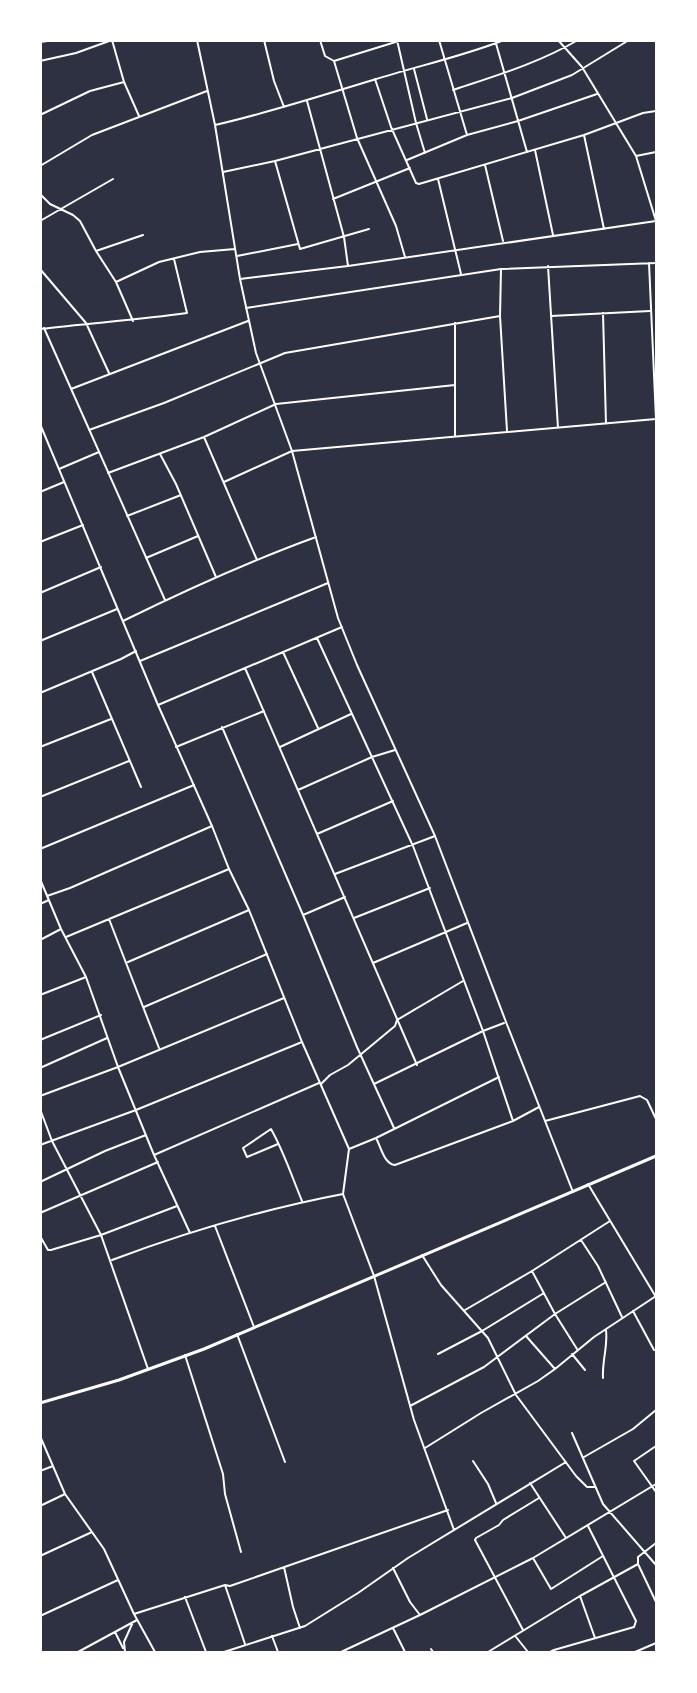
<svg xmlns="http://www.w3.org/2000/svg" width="697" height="1693" font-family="'Varela Round',sans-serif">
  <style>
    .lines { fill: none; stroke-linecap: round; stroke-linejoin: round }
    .minor { stroke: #fff; stroke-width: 2 }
    .tertiary { stroke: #fff; stroke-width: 2 }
    .trunk { stroke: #fff; stroke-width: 3 }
  </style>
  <rect width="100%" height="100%" fill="#2d3142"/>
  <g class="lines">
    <path class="minor" d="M112,40L124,82L139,116
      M197,40L215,125L240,279L256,353L292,451L338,618L357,665L435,836L506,1022L573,1192
      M264,40L274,81L284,107
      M320,40L325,56L334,61L357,138L396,226L405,257
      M397,40L416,123L425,153
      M439,40L467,135
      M495,40L527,152
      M558,40L582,67L636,156L656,221
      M40,42L55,40
      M40,61L76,53L112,40
      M334,61L402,40
      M414,69L427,119
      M375,79L391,127L416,183L419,184L584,135L643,113L656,111
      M453,90C495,76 539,63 578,40
      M307,101L344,237L348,266
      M40,115L90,91L124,82
      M215,125C268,113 320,96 373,80C417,66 461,57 504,40
      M584,135L604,229
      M535,150L553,235
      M636,156L656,152
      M407,160L467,135L518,121L597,94
      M275,161L300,249L369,229
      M485,165L503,241
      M40,166L92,135L207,91
      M223,172L275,161L512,98L572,75L629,40
      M438,179L461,274
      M40,194L50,204L73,215L80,221L96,251L116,282L133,321
      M333,199L410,168
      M40,221L113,179
      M96,251L143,235
      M237,256L298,244
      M649,263L656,419
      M548,266L558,428
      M40,269L86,323L109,373
      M501,269L500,316L507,431
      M240,279L348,266L656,221
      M116,282L159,262L200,252L235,249
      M246,308L501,269L656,263
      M603,313L606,424
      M551,316L650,311
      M455,323V436
      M44,328L165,600
      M40,329C89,323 138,320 187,313L174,259
      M71,389L248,321
      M89,430L164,403L285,353L500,316
      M204,437L257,560
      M160,454L176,484L216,577
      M59,469L99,452
      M108,473L204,437L276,404L455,385
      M224,482L292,451L656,419
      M40,492L64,482
      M127,516L181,495
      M40,542L83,525
      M146,558L198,536
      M40,593L101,567
      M123,621C186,590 250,561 316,537
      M317,638L413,846L483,1031L513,1121
      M40,641L117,609
      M283,652L318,728
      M140,661L328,583
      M245,668L417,1065
      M92,672L141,787
      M40,693L121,659L136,651
      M158,705L342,627
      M222,727L303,915L357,1047L394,1128
      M40,747L111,719
      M176,747L264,711
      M280,747L351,714
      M298,790L372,757L395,750
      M40,797L129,761
      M317,834L393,801
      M40,849L194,785
      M335,874L435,836
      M40,879L61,929L86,977L118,1067L154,1155L190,1233
      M47,896L70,888L212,826
      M40,904L49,900
      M303,915L345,897
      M354,918L430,888
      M109,919L159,1048
      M66,937L229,869
      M40,940L61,929
      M128,962L249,910
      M373,963L467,923
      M40,995L86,977
      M144,1007L267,954
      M40,1040L101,1015
      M40,1068L107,1038
      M321,1084L330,1075L348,1065L395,1026L397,1020L463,981
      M374,1084L483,1031L504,1023
      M40,1096L118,1067L284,998
      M40,1109L52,1141L101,1235L148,1369
      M545,1121L640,1096L647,1100L656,1119
      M376,1138C381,1147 384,1164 395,1165L513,1121L539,1107
      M278,1144L247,1157L243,1148L271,1129C284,1152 292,1177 302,1201
      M40,1145L136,1110L302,1042
      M349,1149L376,1138L499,1077
      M154,1155L319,1083
      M40,1182L105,1151L146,1135
      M40,1213L158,1162
      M215,1226L254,1327
      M40,1236L48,1250H51L101,1235L177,1206
      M581,1240L598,1266L622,1317
      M422,1255L441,1285L488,1338L516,1395L576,1476L587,1487H595
      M112,1260C187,1232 264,1209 343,1194
      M532,1271L555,1314L577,1349
      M374,1276L414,1420L454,1530
      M465,1310L532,1271L610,1221
      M633,1311L654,1350
      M237,1334L285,1462
      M526,1336L555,1369
      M438,1354L482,1331L544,1293
      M572,1354L585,1370
      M185,1355L223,1474L225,1494L241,1552
      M603,1378C602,1361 608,1346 606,1330
      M410,1406L484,1367L555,1314L606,1282
      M572,1433L603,1504L656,1565
      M40,1436L65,1494L104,1549L134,1614L155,1652
      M656,1446L634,1461L656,1492
      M425,1448L481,1413L538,1381L555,1369L594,1337L656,1296
      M584,1457L633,1429L656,1410
      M473,1461L488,1484L496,1503
      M40,1471L53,1466
      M530,1483L566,1538
      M40,1506L65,1494
      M656,1543L638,1557V1564L656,1602
      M40,1556L92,1532
      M533,1558L551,1589L603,1556
      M284,1567L293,1607L300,1628
      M393,1568L410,1602L420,1615
      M225,1585L245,1644
      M580,1596L595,1638
      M185,1597L206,1652
      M134,1614L225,1585L230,1586L448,1510
      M40,1616L118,1580
      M393,1628L405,1652
      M523,1630L475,1540L476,1538L499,1525L503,1520L539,1498
      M115,1632L123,1648
      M272,1636L278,1652
      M516,1637L528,1652
      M431,1649L433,1652
      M78,1652L137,1620
      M125,1652L124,1642L133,1622
      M224,1652L305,1626L358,1593L408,1558L566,1462
      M341,1652L420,1615L533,1558L656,1484
      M488,1652L580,1596L638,1564
      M550,1652L554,1650L634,1627L636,1621L588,1526
      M635,1652L656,1643"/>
    <path class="tertiary" d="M40,424L158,705L212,826L229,869L249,910L302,1042L342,1133L349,1149L343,1194L374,1276
      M588,1184L656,1297"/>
    <path class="trunk" d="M40,1403L119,1380L204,1349L656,1156"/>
  </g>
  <rect width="697" height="1693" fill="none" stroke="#ffffff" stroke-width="84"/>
</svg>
